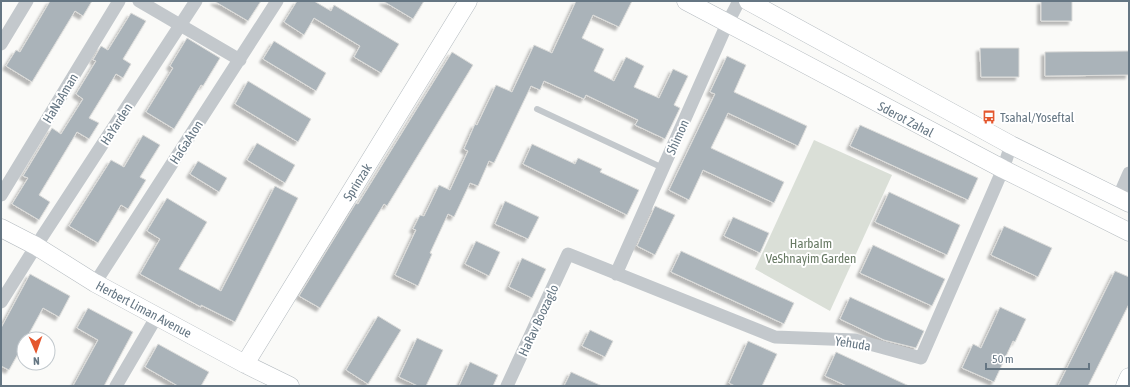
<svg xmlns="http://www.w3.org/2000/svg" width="1130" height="387" font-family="'Asap Condensed',sans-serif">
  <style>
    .green { fill: #dadfd7 }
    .building { fill: #aab3b9; stroke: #dcdcda; filter: url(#shadow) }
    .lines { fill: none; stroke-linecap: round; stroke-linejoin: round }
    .secondary-casing { stroke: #b3babf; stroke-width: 19 }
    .lane { stroke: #c3c8cc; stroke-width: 6 }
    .street { stroke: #c3c8cc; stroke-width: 13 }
    .secondary { stroke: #fff; stroke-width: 18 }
    .labels { text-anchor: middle; stroke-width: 4; stroke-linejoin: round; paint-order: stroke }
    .street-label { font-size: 13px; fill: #657683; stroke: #fff }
    .poi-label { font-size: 13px; fill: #657683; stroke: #fff; text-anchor: start }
    .park-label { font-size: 13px; fill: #687a64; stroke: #fff }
  </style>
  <defs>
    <filter id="shadow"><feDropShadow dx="-3.5" dy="3.5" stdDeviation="1" flood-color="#0004"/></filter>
  </defs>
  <rect width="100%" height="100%" fill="#fafaf8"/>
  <path class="green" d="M814,140L892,175L830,311L755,269Z"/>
  <path class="building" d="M50,1H92L83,16L75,11L32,82L6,66L16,50L20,52Z
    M214,1H261L248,21Z
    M297,1H314L331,11L334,5L399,44L381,73L354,57L360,46L314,18L304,35L284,22Z
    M383,1H424L413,19Z
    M576,1H632L619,27L593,15L582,38L604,49L594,71L614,81L626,57L644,66L634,87L659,98L673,69L688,76L674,105L680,108L665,139L635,125L638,120L586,95L584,99L544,81L540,90L531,86L494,163L489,161L478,186L470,183L454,217L448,214L430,253L432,254L418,286L395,275L416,230L413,229L420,215L424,216L439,185L450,190L468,151L464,149L475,124L477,125L496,85L512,92L534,45L552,53Z
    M1041,1H1072V21H1041Z
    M131,13L146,21L123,59L131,64L123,78L116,74L89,118L99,123L89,139L77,132L39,195L50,202L39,220L12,204L28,178L23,176L52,128L61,134L83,99L76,94L96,61L93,60L101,46L108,50Z
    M187,38L220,58L203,86L201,85L174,129L146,112L173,68L170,66Z
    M274,41L326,73L316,91L263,59Z
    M980,48H1019V77H981Z
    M1129,51V75L1045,76V52Z
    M452,52L473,65L387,206L384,204L320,308L299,296L356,203L358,204Z
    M727,56L746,65L734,92L807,126L798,146L728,113L711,148L784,182L774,203L703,170L689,200L669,190L715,94L710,92Z
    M248,81L311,119L298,142L235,104Z
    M860,125L978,178L968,200L850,146Z
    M143,135L160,145L140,177L146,180L128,209L121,205L98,243L69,226L111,160L124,167Z
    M257,143L295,165L285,183L247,160Z
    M532,144L575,164L578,158L602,169L600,172L639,190L627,215L523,164Z
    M198,161L227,178L219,192L190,174Z
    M275,186L298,198L235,322L201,305V307L140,274L160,239L147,231L167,198L207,222L179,269L221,291Z
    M889,192L960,225L947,255L875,222Z
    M505,201L539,217L528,239L495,224Z
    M655,206L675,215L655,255L637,246Z
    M733,217L769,233L760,253L724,236Z
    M1004,226L1052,248L1038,277L991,255Z
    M476,241L500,252L489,276L465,264Z
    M873,245L945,279L932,306L860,273Z
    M681,251L794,303L784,324L671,272Z
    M522,258L546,269L532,298L509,287Z
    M1115,271L1129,277V304L1088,386H1058Z
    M30,274L70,296L59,317L43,308L26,339H24V343L9,370L1,366V328Z
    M850,297L924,331L916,348L884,340L840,319Z
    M1000,307L1026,319L1015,342L1013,341L994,382L962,368L973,344L981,348Z
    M88,308L133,332L104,386H73L98,340L77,328Z
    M378,316L401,330L368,384L346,370Z
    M590,330L613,341L605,357L582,346Z
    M417,338L443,350L426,386H418L399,377Z
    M748,341L777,354L762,386H735L729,383Z
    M158,344L209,372L201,386H178L145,367Z
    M836,352L909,386H847L825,376Z
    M470,362L498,375L493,386H459Z
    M571,372L602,386H564Z"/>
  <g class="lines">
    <g class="secondary-casing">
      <path id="secondary" d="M686,1L1003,169L1129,232
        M748,1L1011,145L1129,203
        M1,228L36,246L95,283L245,364L290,386
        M245,364L468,1
        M1125,386L1129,377"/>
    </g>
    <path class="lane" d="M537,109L663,168"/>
    <path class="street" d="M139,1L240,60
      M1,44L27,1
      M1,195L119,1
      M1118,198L1129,173
      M616,274L727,24L739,1
      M95,283L277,1
      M1,302L36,246L196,1
      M116,386L157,316
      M507,386L568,254L775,337L855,340L921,358L1003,169L1011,145"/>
    <use href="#secondary" class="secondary"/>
  </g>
  <defs>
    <g id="bus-bare" transform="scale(1.08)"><path d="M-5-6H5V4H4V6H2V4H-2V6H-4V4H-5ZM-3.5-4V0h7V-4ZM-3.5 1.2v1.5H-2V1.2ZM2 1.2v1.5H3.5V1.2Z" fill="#e4572e" stroke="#fff" stroke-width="2.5" paint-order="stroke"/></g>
  </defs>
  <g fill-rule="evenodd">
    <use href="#bus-bare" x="989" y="117"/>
  </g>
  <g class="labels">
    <g class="street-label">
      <text transform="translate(60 98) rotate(-59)" y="5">HaNaAman</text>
      <text transform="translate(906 119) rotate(28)" y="5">Sderot Zahal</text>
      <text transform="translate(116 124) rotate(-57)" y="5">HaYarden</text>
      <text transform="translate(677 137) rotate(-66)" y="5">Shimon</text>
      <text transform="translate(186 142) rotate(-57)" y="5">HaGaAton</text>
      <text transform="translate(357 182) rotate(-58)" y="5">Sprinzak</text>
      <text transform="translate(144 309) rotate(28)" y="5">Herbert Liman Avenue</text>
      <text transform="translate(538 320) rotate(-65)" y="5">HaRav Boozaglo</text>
      <text transform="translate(853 343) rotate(9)" y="5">Yehuda</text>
    </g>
    <g class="poi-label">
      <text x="1000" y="122">Tsahal/Yoseftal</text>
    </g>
    <g class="park-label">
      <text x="811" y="248">HarbaIm<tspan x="811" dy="15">VeShnayim Garden</tspan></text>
    </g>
  </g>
  <rect width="1130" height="387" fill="none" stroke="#657683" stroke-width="4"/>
  <g transform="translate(36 351) rotate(178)"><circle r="19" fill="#ffffff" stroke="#c1c8cd"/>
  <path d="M0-3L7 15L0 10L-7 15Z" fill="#e4572e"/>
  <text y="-6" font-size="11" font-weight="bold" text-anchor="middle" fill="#657683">N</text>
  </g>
  <path d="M986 363v6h103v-6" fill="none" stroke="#657683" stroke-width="2"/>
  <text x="992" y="363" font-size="12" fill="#657683" stroke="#ffffff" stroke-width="3" paint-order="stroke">50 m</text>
</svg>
